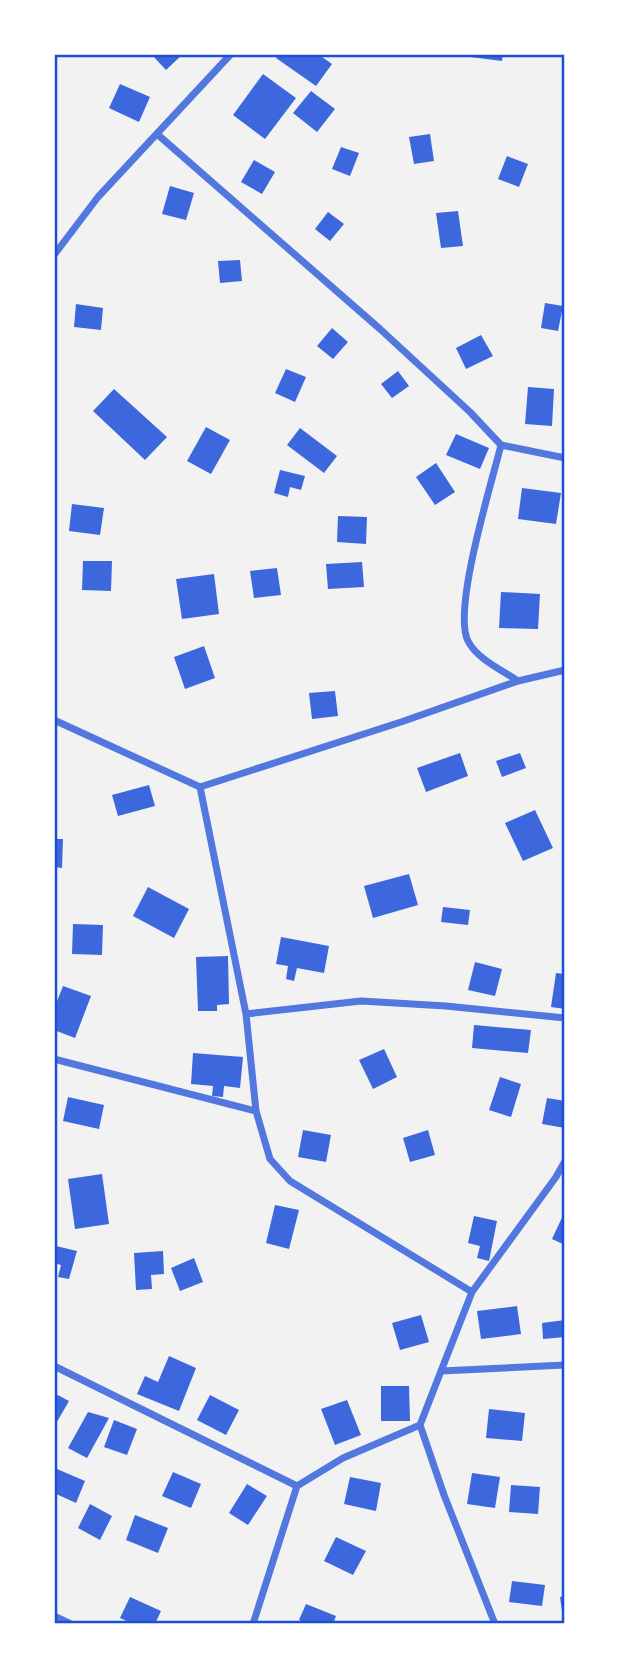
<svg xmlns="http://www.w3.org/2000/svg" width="619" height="1678" font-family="'DM Sans',sans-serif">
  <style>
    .building { fill: #3d67dc }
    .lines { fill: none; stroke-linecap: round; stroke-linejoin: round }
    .minor { stroke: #5277de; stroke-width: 7 }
    .neatline { fill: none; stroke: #1d4ed8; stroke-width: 2.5 }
  </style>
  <rect width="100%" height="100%" fill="#f2f2f2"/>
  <path class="building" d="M151,54H183L166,70Z
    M278,54H318L332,64L316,86L276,58Z
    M471,54H503L502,61L470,57Z
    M263,74L296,98L265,139L233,115Z
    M120,84L150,97L139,122L109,108Z
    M311,91L335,109L317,132L293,113Z
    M430,134L434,161L414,164L409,137Z
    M341,147L359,153L350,176L332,169Z
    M507,156L528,164L519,187L498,179Z
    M254,160L275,172L262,194L241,182Z
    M170,186L194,193L186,220L162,214Z
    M458,211L463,246L441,248L436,213Z
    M328,212L344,224L330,241L315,229Z
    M240,260L242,281L220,283L218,261Z
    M545,303L563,306L558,331L541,328Z
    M76,304L103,308L101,330L74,327Z
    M332,328L348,342L333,359L317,346Z
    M481,335L493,356L466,369L456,348Z
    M286,369L306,377L295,402L275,393Z
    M398,371L409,386L392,398L381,384Z
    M528,387L554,389L552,426L525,424Z
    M114,389L167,437L145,460L93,411Z
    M206,427L230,440L211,474L187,461Z
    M300,428L337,456L324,473L287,445Z
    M456,434L489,448L480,469L446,455Z
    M436,463L455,492L435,505L416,477Z
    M280,470L305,476L301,490L290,487L288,497L274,493Z
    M522,488L561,493L556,524L518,519Z
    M72,504L104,508L100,535L69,531Z
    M338,516L367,517L366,544L337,542Z
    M83,561H112L111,591L82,590Z
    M362,562L364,587L328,589L326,564Z
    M277,568L281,595L254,598L250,571Z
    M214,574L219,614L182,619L176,579Z
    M501,592L540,594L538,629L499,628Z
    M204,646L215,678L185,689L174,657Z
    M335,691L338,716L312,719L309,693Z
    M460,753L468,776L426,792L417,768Z
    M520,753L526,768L502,777L496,761Z
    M149,785L155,806L118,816L112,795Z
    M535,810L553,848L523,861L505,823Z
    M54,839H63L62,868L54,867Z
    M409,874L418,905L373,918L364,886Z
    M148,887L189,909L174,938L133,916Z
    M443,907L470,910L468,925L441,922Z
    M73,924L103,925L102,955L72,954Z
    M281,937L329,946L324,973L297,968L294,981L286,979L288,966L276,964Z
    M228,956L229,1004L217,1005V1011H198L196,957Z
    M475,962L502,969L495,996L468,990Z
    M556,973L565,974V1009L551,1007Z
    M63,986L91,996L75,1038L54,1030V1009Z
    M474,1025L531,1030L528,1053L472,1048Z
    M384,1049L397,1077L373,1089L359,1060Z
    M193,1053L243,1057L240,1088L224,1086L223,1097L212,1096L213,1086L191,1084Z
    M500,1077L521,1084L511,1117L489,1110Z
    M68,1097L104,1105L99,1129L63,1121Z
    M547,1098L565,1101V1128L542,1124Z
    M303,1130L331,1135L326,1162L298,1157Z
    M428,1130L435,1155L410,1162L403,1138Z
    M102,1174L109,1224L75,1229L68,1179Z
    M275,1205L299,1210L289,1249L266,1243Z
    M565,1211V1245L552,1239Z
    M474,1216L497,1221L489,1261L477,1258L480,1246L468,1243Z
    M56,1246L77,1251L69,1279L58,1277L61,1265L54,1263Z
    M163,1251L164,1274L151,1275L152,1289L136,1290L134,1253Z
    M194,1258L203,1282L180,1291L171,1268Z
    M517,1306L521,1334L481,1339L477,1311Z
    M421,1315L429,1342L400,1350L392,1323Z
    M565,1320V1337L543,1339L542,1323Z
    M169,1356L196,1368L179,1411L137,1394L145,1376L158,1382Z
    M381,1386H409L410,1421H381Z
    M54,1393L69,1401L54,1427Z
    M210,1395L239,1410L226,1435L197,1420Z
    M347,1400L361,1435L335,1445L321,1409Z
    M489,1409L525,1413L522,1441L486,1438Z
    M88,1412L109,1418L87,1458L68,1448Z
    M114,1420L137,1429L127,1455L104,1447Z
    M57,1469L85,1481L76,1503L54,1493V1474Z
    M173,1472L201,1484L191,1508L162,1496Z
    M472,1473L500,1477L495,1508L467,1504Z
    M350,1477L381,1483L376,1511L344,1504Z
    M247,1484L267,1496L248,1525L229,1513Z
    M511,1485L540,1487L538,1514L509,1512Z
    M90,1504L112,1516L100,1540L78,1528Z
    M135,1515L168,1528L158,1553L126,1540Z
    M336,1537L366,1551L353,1575L324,1561Z
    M512,1581L545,1585L542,1606L509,1602Z
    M565,1596V1618H563L560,1597Z
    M130,1597L161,1611L155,1624H133L120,1618Z
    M306,1604L336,1616L333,1624H308L299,1620Z"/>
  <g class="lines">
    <path class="minor" d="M157,134L380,329L470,412L501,445L565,458
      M54,255L98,197L231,54
      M501,445C492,482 452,610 468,641C477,659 502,670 518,681
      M54,720L200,787L401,722L518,681L565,670
      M200,787L246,1014L256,1111L270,1159L290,1181L472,1292
      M246,1014L361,1001L446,1006L565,1018
      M54,1059L256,1111
      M54,1366L297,1486
      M441,1371L472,1292L556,1177L565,1161
      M54,1616L71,1624
      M253,1624L297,1486L343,1458L420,1425
      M495,1624L444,1495L420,1425L441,1371L565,1365"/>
  </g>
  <rect width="619" height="1678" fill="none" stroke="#ffffff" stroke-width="112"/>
  <rect x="56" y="56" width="507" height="1566" class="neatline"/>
</svg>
